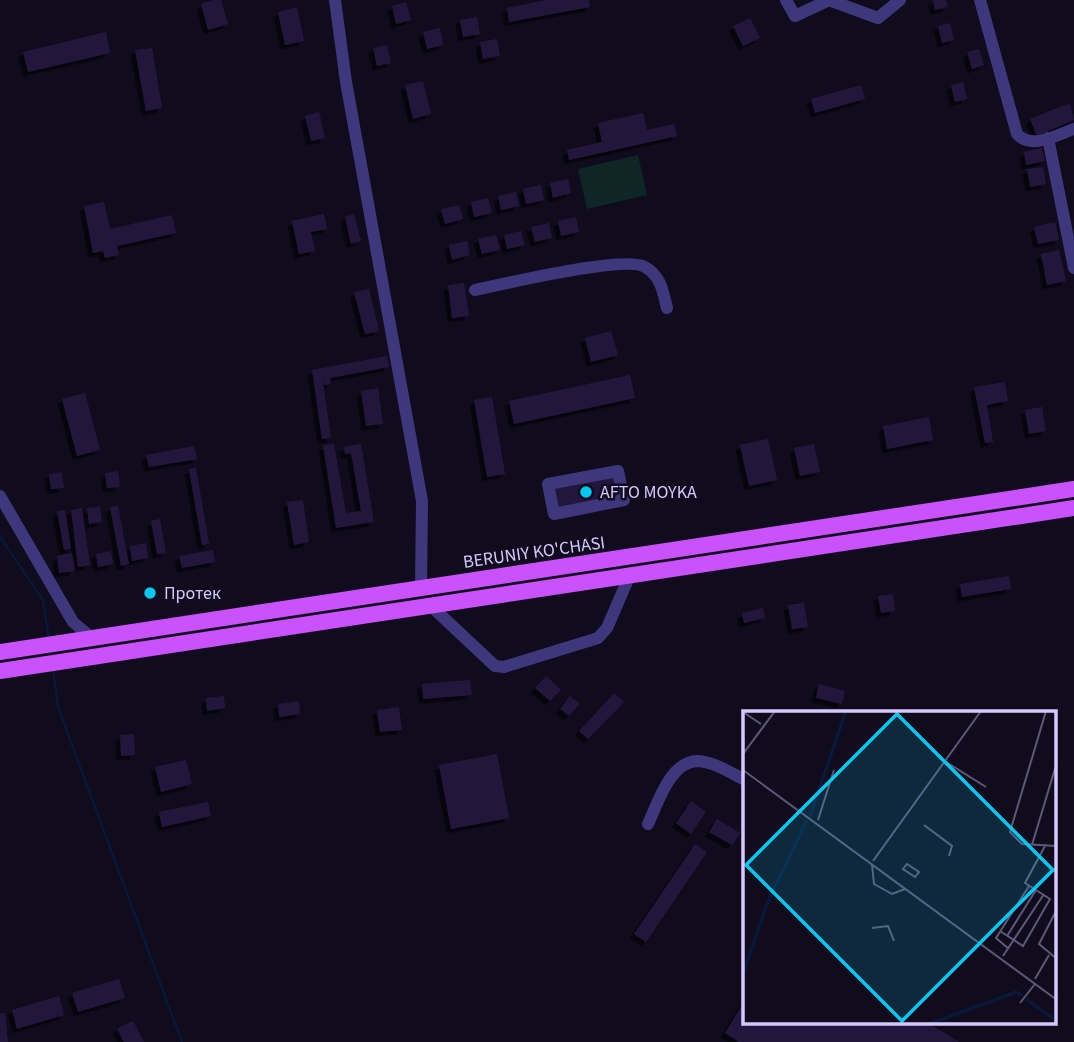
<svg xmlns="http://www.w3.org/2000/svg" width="1074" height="1042" font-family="'Source Sans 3',sans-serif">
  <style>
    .green { fill: #0f2627 }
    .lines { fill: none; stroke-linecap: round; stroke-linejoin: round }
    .stream { stroke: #091739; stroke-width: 2.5 }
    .building { fill: #23183e; filter: url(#shadow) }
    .minor { stroke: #3f377c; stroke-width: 12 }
    .major { stroke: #c952fc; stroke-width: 16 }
    .poi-dot { fill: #04c8f0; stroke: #100c1d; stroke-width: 2.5 }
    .labels { text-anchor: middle; stroke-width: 5; stroke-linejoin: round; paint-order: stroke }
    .poi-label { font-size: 18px; fill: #d3c9fe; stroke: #100c1d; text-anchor: start }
    .street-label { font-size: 18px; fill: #d3c9fe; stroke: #100c1d }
    .inset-river { fill: none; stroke: #091739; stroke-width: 3.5 }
    .inset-road { fill: none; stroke: #5e5877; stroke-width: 2 }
    .view { fill: #04c8f0; fill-opacity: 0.15; stroke: #04c8f0; stroke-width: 3.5 }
    .inset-edge { fill: none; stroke: #d3c9fe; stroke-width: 3.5 }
  </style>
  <defs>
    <filter id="shadow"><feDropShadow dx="-4.5" dy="4.5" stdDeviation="0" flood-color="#0009"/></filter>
  </defs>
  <rect width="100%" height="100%" fill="#100c1d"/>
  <path class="green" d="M638,155L647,195L587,209L578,169Z"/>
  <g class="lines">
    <path class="stream" d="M0,537L43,600L49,638
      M53,669L58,707L182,1042"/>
  </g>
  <path class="building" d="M214,0H221L228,24L208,30L201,4Z
    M547,0H589L590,7L509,22L507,8Z
    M933,0H946L948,7L935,10Z
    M406,2L411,20L396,24L392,6Z
    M297,7L304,41L285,45L278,12Z
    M477,17L480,34L463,37L460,20Z
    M750,18L760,38L743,46L733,26Z
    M950,23L954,40L942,43L938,26Z
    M440,28L443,45L427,49L423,32Z
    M106,32L110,53L28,72L23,52Z
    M497,39L500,56L483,59L480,42Z
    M387,45L391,63L377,66L373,48Z
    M152,48L162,108L146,111L135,50Z
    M979,49L984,65L972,69L967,52Z
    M423,81L431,114L413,119L405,85Z
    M963,82L967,99L955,102L951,85Z
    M861,85L865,99L815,113L811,99Z
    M1070,103L1074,120L1037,136L1030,119Z
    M319,112L325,138L311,141L305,116Z
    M643,113L647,130L674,124L677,136L569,160L567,150L602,142L598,123Z
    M1042,148L1045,161L1026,165L1024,152Z
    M1043,167L1046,184L1030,187L1027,169Z
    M568,179L571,193L553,198L550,183Z
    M541,185L544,200L526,204L523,189Z
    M516,192L519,206L501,210L498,196Z
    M488,198L492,213L474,217L471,202Z
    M104,202L110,229L172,215L176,233L117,246L119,255L105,258L103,251L93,253L84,206Z
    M459,205L463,219L445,224L441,209Z
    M324,214L327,229L311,232L315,251L299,254L292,221Z
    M354,214L361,241L351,244L345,217Z
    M576,217L579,232L561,236L558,221Z
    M1055,222L1059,240L1038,244L1034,227Z
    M549,223L552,238L535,242L531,227Z
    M521,231L525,245L507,249L504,235Z
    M496,235L500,250L482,254L478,239Z
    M467,241L470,255L452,260L449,245Z
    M1059,250L1066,281L1047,285L1041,254Z
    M464,283L469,316L452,318L448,285Z
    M369,289L379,331L365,334L354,292Z
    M611,331L618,355L591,362L585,338Z
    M387,356L389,367L330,378L331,384L324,385L322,375L331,438L322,439L312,370Z
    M630,375L635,398L514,424L509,401Z
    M1005,382L1008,401L987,405L993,442L985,443L974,387Z
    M378,388L383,424L366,426L361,391Z
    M85,393L100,450L77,456L62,399Z
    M492,397L505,474L487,477L474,400Z
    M1042,407L1046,431L1029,434L1025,410Z
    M929,417L933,440L887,449L883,426Z
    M768,439L777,480L749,486L740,445Z
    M334,444L346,513L361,511L351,453L345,454L344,447L361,444L374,522L336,528L323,445Z
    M814,444L820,472L800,476L794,448Z
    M194,446L197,459L149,467L146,455Z
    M196,468L209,544L202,545L189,469Z
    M118,471L120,487L107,488L105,473Z
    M618,471L624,500L554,514L548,484Z
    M62,472L64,488L51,489L49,474Z
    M303,500L309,542L294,545L287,502Z
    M118,506L129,564L121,566L110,507Z
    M100,507L102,522L89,524L87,508Z
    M82,508L90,565L78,567L71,510Z
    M65,510L71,549L64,550L57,511Z
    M160,519L166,553L157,554L151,521Z
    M146,543L148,558L132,561L130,546Z
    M213,550L215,562L182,568L179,556Z
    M111,551L113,564L98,567L96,554Z
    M72,553L75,571L59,573L57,556Z
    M1009,576L1011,589L962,597L960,584Z
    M893,594L895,611L881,613L878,596Z
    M804,603L808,627L792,629L788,605Z
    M763,608L765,618L744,623L742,613Z
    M546,676L561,690L550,701L535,688Z
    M470,680L472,695L423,699L422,684Z
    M819,684L845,691L842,704L816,698Z
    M614,693L624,702L588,739L579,731Z
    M224,696L225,708L207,711L206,698Z
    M570,696L580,704L569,716L560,709Z
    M299,701L300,714L279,717L278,704Z
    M399,707L402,730L380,732L377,710Z
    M134,734L135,755L121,756L120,735Z
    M497,754L509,818L451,829L439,765Z
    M186,760L192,784L161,792L155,767Z
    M691,801L706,812L691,834L676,823Z
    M208,802L211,816L162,827L159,812Z
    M717,819L740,833L732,845L709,832Z
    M695,844L707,852L646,942L634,934Z
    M119,979L125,998L78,1012L72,993Z
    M59,996L64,1015L17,1029L12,1010Z
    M745,1000V1023H928L959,1042H739L725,1033Z
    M0,1013H5L8,1042H0Z
    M133,1021L144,1042H124L117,1029Z"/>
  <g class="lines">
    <path class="minor" d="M335,0L346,82L422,501L421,588
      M786,0L795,16L829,0L878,18L900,0
      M980,0L1017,134C1032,150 1056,135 1074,129
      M1048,138L1074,268
      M475,290C503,284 626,255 645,267C661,276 663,292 667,308
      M618,471L624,500L554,514L548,484Z
      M0,496L73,622L92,638
      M431,606L495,666L504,667L598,638L607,628L629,577
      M648,824C658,803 670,761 698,761C714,762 731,773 745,780"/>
    <path class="major" d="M0,652L1074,489
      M0,671L1074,508"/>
  </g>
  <g class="poi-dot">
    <circle cx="586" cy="492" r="7"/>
    <circle cx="150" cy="593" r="7"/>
  </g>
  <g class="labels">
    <g class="poi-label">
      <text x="600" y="498">AFTO MOYKA</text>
      <text x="164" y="599">Протек</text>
    </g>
    <g class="street-label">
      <text transform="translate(534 552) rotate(-8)" y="6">BERUNIY KO'CHASI</text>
    </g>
  </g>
  <g transform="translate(743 711)">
    <rect width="313" height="313" fill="#100c1d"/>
    <path class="inset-river" d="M67,105L103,0M0,263L24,193L64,109M283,288L314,310M186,313L273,281L279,285"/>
    <path class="inset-road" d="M303,0L267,121L279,133L314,135M0,1L18,13M0,43L32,0M203,51L243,76M0,59L314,289M75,109L91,59M181,114L209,135L206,145M289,134L314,51M130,150L238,0M164,153L176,161L172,166L160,158ZM129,154L131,173L149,183L162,178M314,198L296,233L314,248M129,217L145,215L151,230M257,220L280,235L307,188L282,172L302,135M264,225L293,179M266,238L253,227L286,175M260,245L301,183M292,268L306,244M277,292L292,273"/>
    <path class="view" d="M154,3L310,159L159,310L3,154Z"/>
    <rect width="313" height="313" class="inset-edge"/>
  </g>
</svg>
